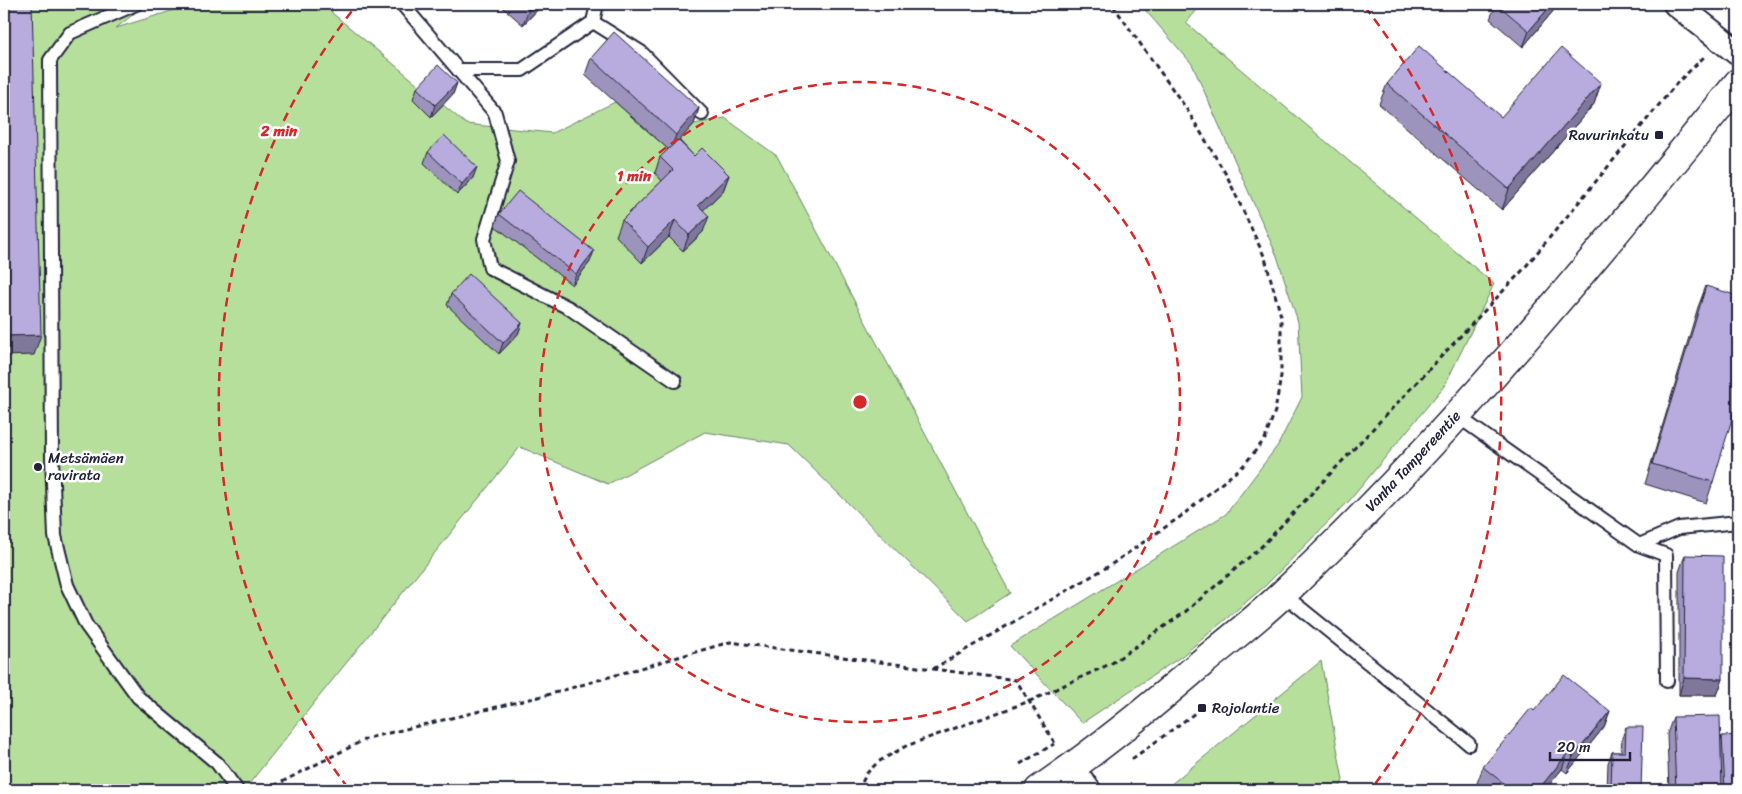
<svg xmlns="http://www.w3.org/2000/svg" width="1742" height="794" font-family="Sriracha,sans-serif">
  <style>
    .green { fill: #b6df9c; stroke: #6c806c }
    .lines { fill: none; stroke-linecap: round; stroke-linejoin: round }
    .service-casing { stroke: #22223b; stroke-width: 16 }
    .minor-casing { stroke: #22223b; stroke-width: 28 }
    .secondary-casing { stroke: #22223b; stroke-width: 31 }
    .path { stroke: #22223b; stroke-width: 3; stroke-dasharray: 5 4; stroke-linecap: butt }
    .service { stroke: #fff; stroke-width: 12 }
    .minor { stroke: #fff; stroke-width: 24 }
    .secondary { stroke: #fff; stroke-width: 28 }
    .wall { fill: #9d94be; stroke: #22223b }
    .shaded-wall { fill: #80789b; stroke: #22223b }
    .building { fill: #b7acdd; stroke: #22223b }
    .ring { fill: none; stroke: #d62828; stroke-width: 2.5; stroke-dasharray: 9 6 }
    .poi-dot { fill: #22223b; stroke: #fff; stroke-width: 2 }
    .labels { text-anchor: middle; stroke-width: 5; stroke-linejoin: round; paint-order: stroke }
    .poi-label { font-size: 15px; fill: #22223b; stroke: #fff; text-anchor: start }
    .street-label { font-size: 15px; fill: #22223b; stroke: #fff }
    .centre { fill: #d62828; stroke: #fff; stroke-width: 2.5 }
    .ring-label { font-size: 15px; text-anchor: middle; font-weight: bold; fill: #d62828; stroke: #fff; stroke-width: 5; stroke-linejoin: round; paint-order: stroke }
  </style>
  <rect width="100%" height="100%" fill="#fff"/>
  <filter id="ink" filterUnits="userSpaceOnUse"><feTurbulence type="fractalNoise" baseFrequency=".02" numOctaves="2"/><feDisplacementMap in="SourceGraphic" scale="10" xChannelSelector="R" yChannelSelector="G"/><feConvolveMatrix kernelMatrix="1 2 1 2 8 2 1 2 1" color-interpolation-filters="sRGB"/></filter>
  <g filter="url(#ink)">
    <path class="green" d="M4,4H134L135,13L116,28L194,4H331L332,13L466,124L552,133L615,102L670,151L694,124L725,118L777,156L1010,593L968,621L789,445L705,432L608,484L520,447L244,790H4Z
      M1140,4H1202L1186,23L1494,284L1445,385L1350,500L1265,586L1182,656L1082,723L1010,646L1226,514L1278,445L1302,397L1298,322L1277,256L1192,64Z
      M1321,661L1343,780L1339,790H1164Z"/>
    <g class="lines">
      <g class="service-casing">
        <path id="service" d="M136,4L70,33L50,60L52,457L55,536L67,585L86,625L138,697L217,763L237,790
          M402,4L495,113L508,161L484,239L490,268L569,308L675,381
          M593,22L597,4
          M458,70H522L593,22L641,52L702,114
          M1456,415L1639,545L1679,528L1738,522
          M1639,545L1666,555L1667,681
          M1283,594L1469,744"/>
      </g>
      <g class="minor-casing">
        <path id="minor" d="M1676,4L1738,53
          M1072,768L1088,790"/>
      </g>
      <g class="secondary-casing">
        <path id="secondary" d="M1039,790C1097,751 1152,706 1205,660C1232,638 1260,616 1285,592C1450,436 1595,259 1738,83"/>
      </g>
      <path class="path" d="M933,669L1109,566L1180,517L1243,466L1265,439L1275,411L1281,376V316L1265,258L1227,176L1186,108L1112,4
        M1132,759L1202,708
        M1020,764L1054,744
        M266,790L368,738L547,695L730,642L1016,680L1056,745
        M858,790L867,773L878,762L906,746L1030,701L1112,663L1185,612L1262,546L1522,271L1677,83L1704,57"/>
      <use href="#service" class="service"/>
      <use href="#minor" class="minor"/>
      <use href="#secondary" class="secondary"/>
    </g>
    <path class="wall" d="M499,4H543L523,25Z
      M1496,4H1559L1523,47L1490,19Z
      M591,58L699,108L694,124L679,140L694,156L729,175L723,191L703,210V232L683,251L669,237L642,263L616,236L622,220L662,181L655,173L660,157L668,149L585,75Z
      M457,83L453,94L431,117L413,99L417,88Z
      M1601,83L1594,104L1502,210L1379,104L1387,84L1501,117Z
      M428,152L473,178L457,195L424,163Z
      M499,214L590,262L572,285L495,226Z
      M1706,286L1713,482L1706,503L1645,484L1698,307Z
      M451,294L522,323L518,334L499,354L447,305Z
      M1685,555L1723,679L1717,695H1679V572Z
      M1738,653V667L1737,657Z
      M1534,711H1610L1604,727L1567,773L1562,769L1545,790H1486L1477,783L1483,767Z
      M1673,717L1721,741L1722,736L1738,790H1669L1667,734Z
      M1626,727L1641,790H1607L1608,763L1612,752H1621L1622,738Z"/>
    <path class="shaded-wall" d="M534,4H543L523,25L529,9Z
      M1552,4H1559L1523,47L1529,31Z
      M457,83L453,94L431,117L435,105Z
      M1601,83L1594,104L1502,210L1509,189Z
      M699,108L694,124L670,151L676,135Z
      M477,167L473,178L457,195L462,184Z
      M729,175L723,191L692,221L698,205Z
      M709,216L703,232L683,251L689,235Z
      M675,220L669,237L642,263L648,247Z
      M594,251L590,262L572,285L576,274Z
      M522,323L518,334L499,354L503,343Z
      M41,335L34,355L4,356V336Z
      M1684,678L1723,679L1717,695H1679Z
      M1610,711L1604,727L1567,773L1573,757Z
      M1568,753L1562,769L1545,790H1538Z"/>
    <path class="building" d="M4,4H32L41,335L4,336Z
      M523,4H534L529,9Z
      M1497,4H1552L1529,31Z
      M614,32L699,108L676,135L591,58Z
      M1419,46L1501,117L1561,48L1601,83L1509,189L1387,84Z
      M438,65L457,83L435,105L417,88Z
      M444,135L477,167L462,184L428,152Z
      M678,140L694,156L702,148L729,175L698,205L709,216L689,235L675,220L648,247L622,220L673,170L660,157Z
      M518,191L594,251L576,274L499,214Z
      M469,274L522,323L503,343L451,294Z
      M1706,286L1738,296V399L1713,482L1652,464Z
      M1685,555L1723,556V679L1684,678Z
      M1564,675L1610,711L1573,757L1568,753L1538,790H1512L1483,767L1531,708L1534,711Z
      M1720,716L1722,790H1676L1673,717Z
      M1626,727H1643L1641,790H1611L1612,752H1625Z
      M1738,735V790H1725L1722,736Z"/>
  </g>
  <g class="ring">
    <circle cx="860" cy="402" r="320"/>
    <path d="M348 788A641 641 0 0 1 355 7M1365 7A641 641 0 0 1 1372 788"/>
  </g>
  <g class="poi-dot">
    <rect x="1654" y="130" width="10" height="10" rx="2.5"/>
    <circle cx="38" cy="467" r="5"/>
    <rect x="1197" y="703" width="10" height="10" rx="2.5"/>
  </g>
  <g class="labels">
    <g class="poi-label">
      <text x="1649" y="140" text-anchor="end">Ravurinkatu</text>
      <text x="48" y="463">Metsämäen<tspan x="48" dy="17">ravirata</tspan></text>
      <text x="1212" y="713">Rojolantie</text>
    </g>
    <g class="street-label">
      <text transform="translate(1413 461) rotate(-47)" y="5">Vanha Tampereentie</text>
    </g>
  </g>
  <circle cx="860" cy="402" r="8" class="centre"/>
  <g class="ring-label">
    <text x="279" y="136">2 min</text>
    <text x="634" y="181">1 min</text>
  </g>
  <rect width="1742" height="794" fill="none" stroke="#fff" stroke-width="20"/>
  <rect x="10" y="10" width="1722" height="774" fill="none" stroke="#22223b" stroke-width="2" filter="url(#ink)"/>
  <path d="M1550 752v8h80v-8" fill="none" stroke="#22223b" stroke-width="2.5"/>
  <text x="1557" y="752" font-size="15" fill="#22223b" stroke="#ffffff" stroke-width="4" paint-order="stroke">20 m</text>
</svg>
